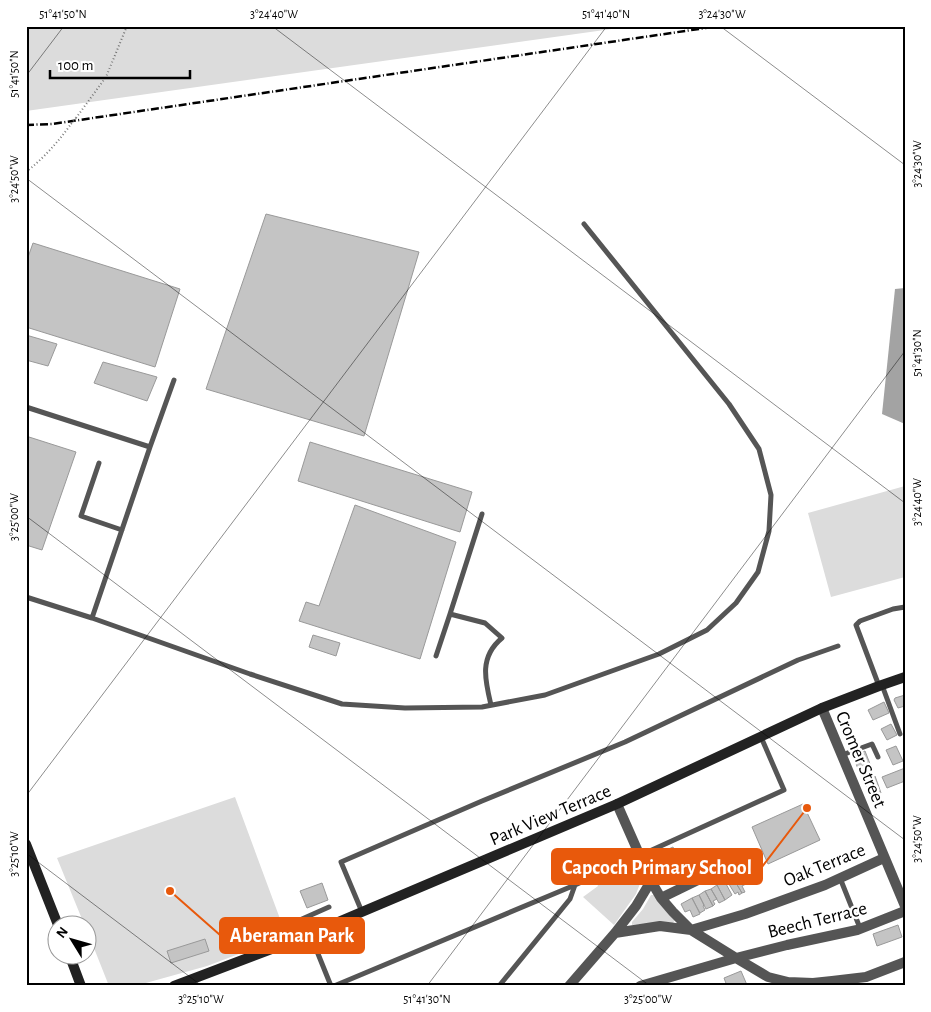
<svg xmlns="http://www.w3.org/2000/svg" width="931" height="1012" font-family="'Alegreya Sans',sans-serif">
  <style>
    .green { fill: #dcdcdc }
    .water { fill: #a3a3a3 }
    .building { fill: #c4c4c4; stroke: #999 }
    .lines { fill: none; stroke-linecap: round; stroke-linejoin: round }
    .path { stroke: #777; stroke-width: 2; stroke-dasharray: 1 2.5; stroke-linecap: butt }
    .lane { stroke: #555; stroke-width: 5 }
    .street { stroke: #555; stroke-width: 10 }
    .secondary { stroke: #222; stroke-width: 10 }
    .rail { stroke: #000; stroke-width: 2.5; stroke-dasharray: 8 2.5 1 2.5; stroke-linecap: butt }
    .path-bridge { stroke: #777; stroke-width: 2; stroke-dasharray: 1 2.5; stroke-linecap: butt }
    .ticks { fill: none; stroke: #000; stroke-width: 1; stroke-opacity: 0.45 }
    .labels { text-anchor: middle; stroke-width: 5; stroke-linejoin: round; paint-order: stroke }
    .street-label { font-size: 19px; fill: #000; stroke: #fff }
    .leader { fill: none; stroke: #e8590c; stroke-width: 2 }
    .callout-dot { fill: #e8590c; stroke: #fff; stroke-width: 2 }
    .callout { fill: #e8590c; stroke: #e8590c; stroke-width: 2 }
    .callout-label { font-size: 20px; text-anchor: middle; font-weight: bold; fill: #fff }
    .neatline { fill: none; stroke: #000; stroke-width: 2 }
    .ticks-label { font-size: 12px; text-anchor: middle; fill: #000 }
  </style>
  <rect width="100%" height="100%" fill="#fff"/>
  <path class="green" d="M26,26H633L26,111Z
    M905,486V577L831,597L808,513Z
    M235,797L286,935L260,946L207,966L135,986H109L88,933V924H84L57,858Z
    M636,865L641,881L636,894L614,925L583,897L598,886L596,881Z
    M651,895H654L675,920L673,923L632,925V922L643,909Z"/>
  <path class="water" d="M905,288V424L882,414L895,289Z"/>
  <path class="building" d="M266,214L419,252L364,436L206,389Z
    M33,243L180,289L155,367L26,327V263Z
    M26,335L57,344L48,366L26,360Z
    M103,362L157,377L147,401L94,383Z
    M29,437L76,452L42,550L26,545V443Z
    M310,442L472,492L460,532L298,481Z
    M355,505L456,542L420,659L299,621L306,602L319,606Z
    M313,635L340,643L336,656L309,647Z
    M905,695V706L898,708L894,700L895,698Z
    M884,702L889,713L873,720L868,710Z
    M891,724L897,735L887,740L881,729Z
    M896,746L903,761L893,765L886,750Z
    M865,751L872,769L860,774L853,756Z
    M905,768V781L887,788L882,777Z
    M875,776L881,793L870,796L864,780Z
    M803,804L820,840L768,864L752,827Z
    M673,847L678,858L657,867L653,856Z
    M741,874L746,884L742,886L745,892L742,893L733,878Z
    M733,878L742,893L739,895L738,892L735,894L727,881Z
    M725,882L732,895L725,900L717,885Z
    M322,883L328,900L307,908L300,891Z
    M717,885L725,900L719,903L711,889Z
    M711,889L717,899L713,901L715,904L713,906L705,891Z
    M705,891L713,906L706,909L699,895Z
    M699,895L704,905L703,906L705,910L700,913L692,898Z
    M692,898L700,914L693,917L690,910L685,912L681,904Z
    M898,925L902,937L877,946L873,934Z
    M205,939L209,951L171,963L167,951Z
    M741,971L747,985L727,986L724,978Z"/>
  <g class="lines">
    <path class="path" d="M76,118L106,77L127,26
      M26,172C44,158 58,142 71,124"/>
    <path class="lane" d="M26,407L150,447
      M99,463L81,516L122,530
      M482,514L450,614L485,623L502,638C479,657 485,680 491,705
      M26,597L92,618L250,674L342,704L405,708L482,707L545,695L659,654L707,630L736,603L758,572L769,531L771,495L759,449L729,404L584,224
      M92,618L150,447L174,380
      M436,656L450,614
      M882,685L900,734
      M879,686L856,625L860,621L893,609L905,607
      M842,755L872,744L878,757
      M840,878L860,928
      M362,912L341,862L482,801L625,742L798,660L838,646
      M310,934L331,986
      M298,939L293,923L329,907
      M334,986L575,885L784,790L761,737
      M499,986L570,899L575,885"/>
    <path class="street" d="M822,708L905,906
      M617,804L651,881L661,898L673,912L691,930L736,958L768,977L788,982L813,983L832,981L866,977L905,962
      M661,898L741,859
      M615,933L660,926L691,930L745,914L825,885L884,858
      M569,986L615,933L636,906L651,881
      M640,986L736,958L787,945L857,930L905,911"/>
    <path class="secondary" d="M26,844L58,925
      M69,954L81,986
      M174,986L298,939L617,804L822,708L879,686L905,677"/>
    <path class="rail" d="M26,125L52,124L719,26"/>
    <path class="path-bridge" d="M71,124L76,118"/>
  </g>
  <path class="ticks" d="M272,26L905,503M720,26L905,165M26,76L64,26M26,178L905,840M26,516L650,986M26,796L607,26M26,853L202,986M427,986L905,351"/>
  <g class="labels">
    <g class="street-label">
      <text transform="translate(862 759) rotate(67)" y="7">Cromer Street</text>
      <text transform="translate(550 814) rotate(-23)" y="7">Park View Terrace</text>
      <text transform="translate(824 864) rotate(-22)" y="7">Oak Terrace</text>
      <text transform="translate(817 919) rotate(-14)" y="7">Beech Terrace</text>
    </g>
  </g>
  <path class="leader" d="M807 808L762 867M170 891L220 935"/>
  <g class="callout-dot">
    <circle cx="807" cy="808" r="5"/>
    <circle cx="170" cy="891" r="5"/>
  </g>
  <g class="callout">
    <rect x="552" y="849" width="210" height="35" rx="5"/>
    <rect x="220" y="918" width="144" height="35" rx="5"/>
  </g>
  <g class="callout-label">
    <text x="657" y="874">Capcoch Primary School</text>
    <text x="292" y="942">Aberaman Park</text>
  </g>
  <rect width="931" height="1012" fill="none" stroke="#ffffff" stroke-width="55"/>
  <g transform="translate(72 940) rotate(307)"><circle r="24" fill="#ffffff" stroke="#999999"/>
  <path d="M0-4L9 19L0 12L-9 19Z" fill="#000000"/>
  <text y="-8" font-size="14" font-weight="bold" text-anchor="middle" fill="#000000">N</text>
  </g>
  <path d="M50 70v8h140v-8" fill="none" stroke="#000000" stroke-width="2.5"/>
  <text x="58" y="70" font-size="15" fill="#000000" stroke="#ffffff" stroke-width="4" paint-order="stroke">100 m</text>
  <rect x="28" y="28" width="876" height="956" class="neatline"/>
  <g class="ticks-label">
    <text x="63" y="18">51°41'50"N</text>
    <text x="274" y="18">3°24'40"W</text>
    <text x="606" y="18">51°41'40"N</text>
    <text x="722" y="18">3°24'30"W</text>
    <text transform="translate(14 74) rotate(-90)" y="4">51°41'50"N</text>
    <text transform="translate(917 164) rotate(-90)" y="4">3°24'30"W</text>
    <text transform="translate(14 179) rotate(-90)" y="4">3°24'50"W</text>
    <text transform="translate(917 353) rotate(-90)" y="4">51°41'30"N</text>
    <text transform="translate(917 502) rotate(-90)" y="4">3°24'40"W</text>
    <text transform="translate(14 517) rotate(-90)" y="4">3°25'00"W</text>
    <text transform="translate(917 839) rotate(-90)" y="4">3°24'50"W</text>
    <text transform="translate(14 854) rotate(-90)" y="4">3°25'10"W</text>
    <text x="201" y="1003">3°25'10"W</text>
    <text x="427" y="1003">51°41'30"N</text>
    <text x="648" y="1003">3°25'00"W</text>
  </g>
</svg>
